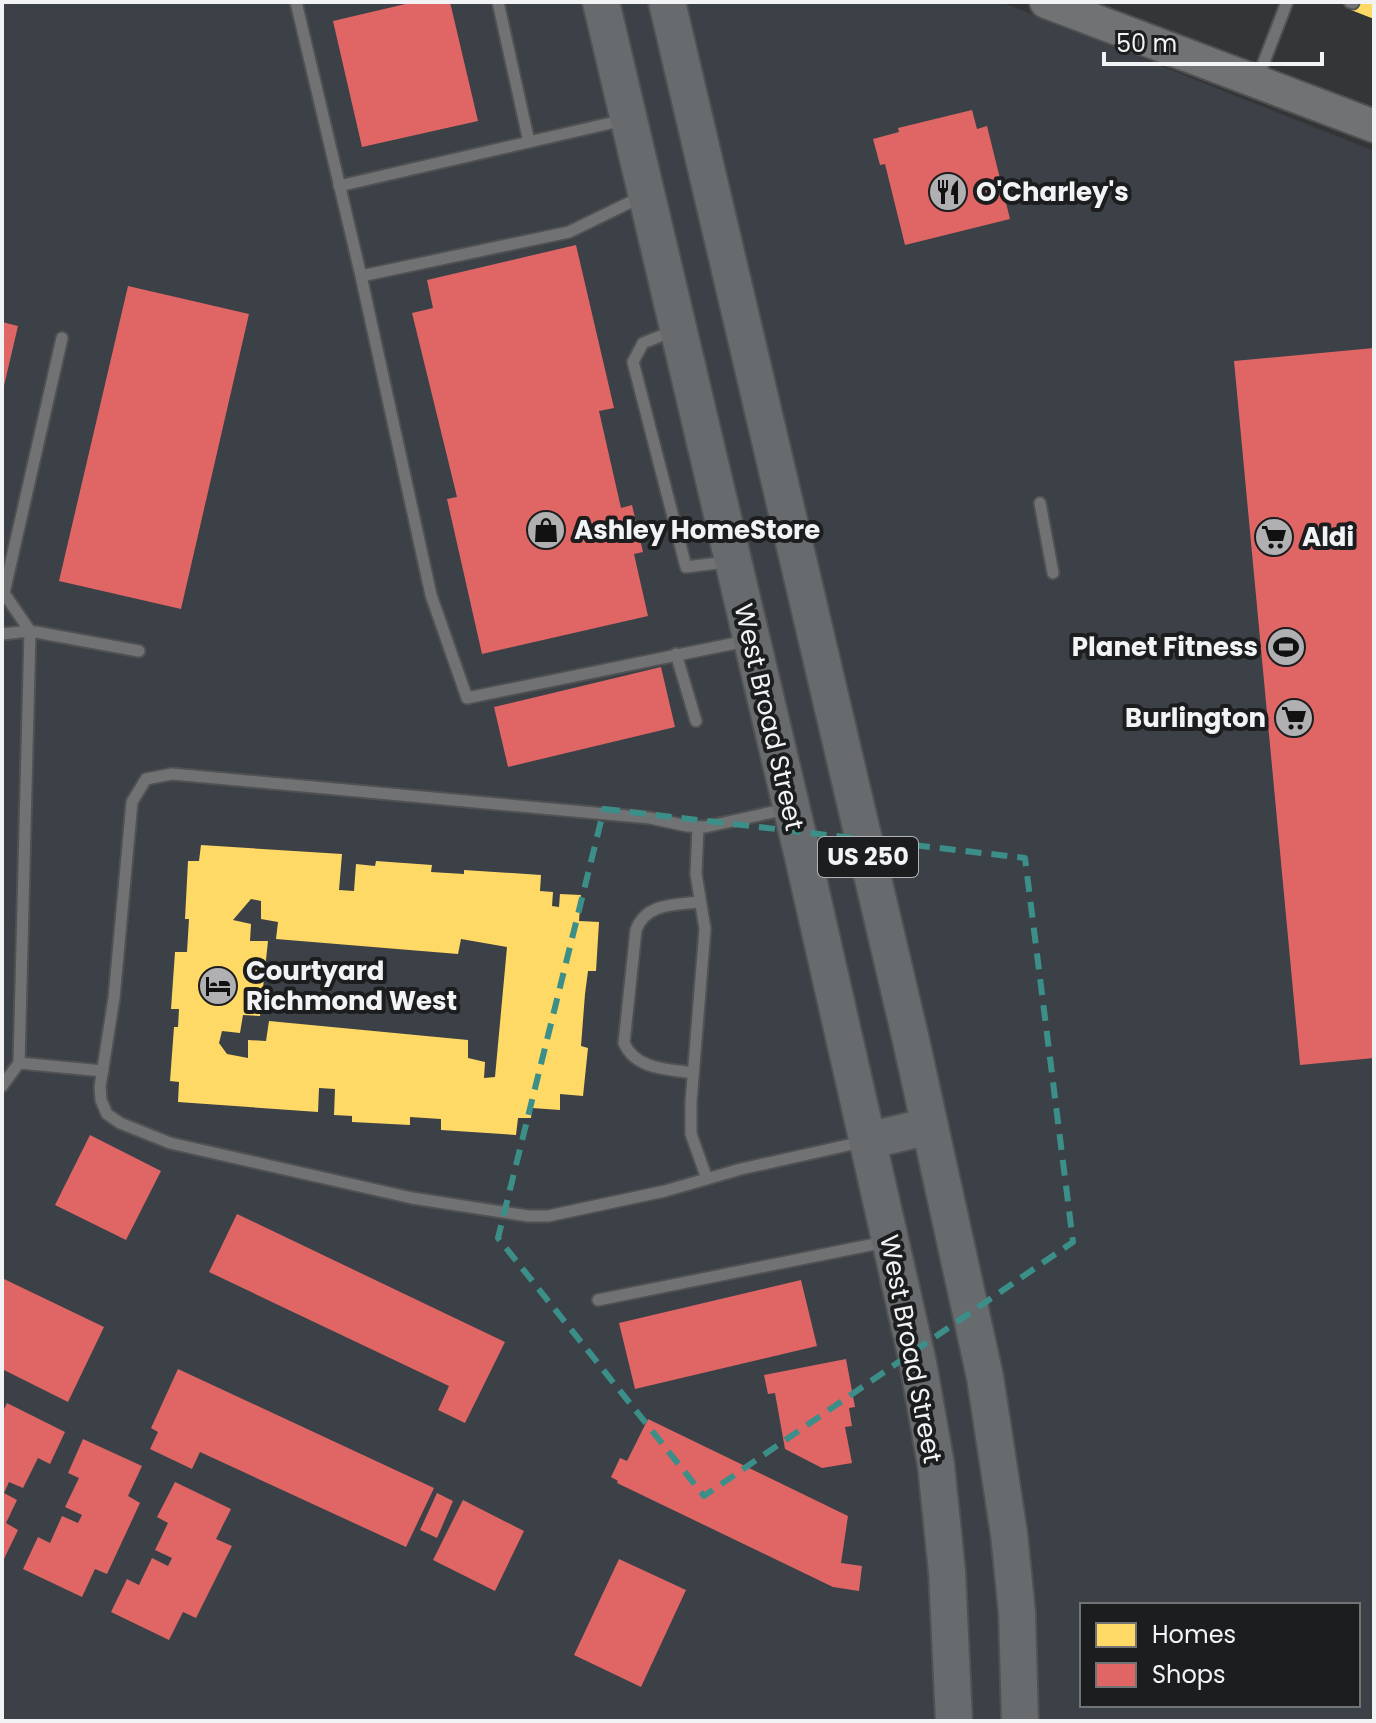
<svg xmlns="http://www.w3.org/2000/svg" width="1376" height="1723" font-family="Poppins,sans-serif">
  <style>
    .built { fill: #3b4146; fill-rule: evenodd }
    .homes { fill: #ffd966; fill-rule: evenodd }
    .shops { fill: #e06666 }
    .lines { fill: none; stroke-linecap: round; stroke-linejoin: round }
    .lane-casing { stroke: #505152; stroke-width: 15 }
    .secondary-casing { stroke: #505152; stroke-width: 36 }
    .primary-casing { stroke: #505152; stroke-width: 40 }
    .lane { stroke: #717273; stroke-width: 11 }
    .secondary { stroke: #717273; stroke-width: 32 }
    .primary { stroke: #676b6e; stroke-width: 36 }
    .marked { fill: none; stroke: #3c8f89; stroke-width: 6; stroke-dasharray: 16 10; stroke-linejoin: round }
    .labels { text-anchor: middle; stroke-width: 8; stroke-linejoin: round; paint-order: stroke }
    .shield { fill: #1c1d1e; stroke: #b2b3b4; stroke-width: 2 }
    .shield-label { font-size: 24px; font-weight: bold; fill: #f2f3f5 }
    .poi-label { font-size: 26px; font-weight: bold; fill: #f2f3f5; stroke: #1c1d1e; text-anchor: start }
    .street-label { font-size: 26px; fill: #f2f3f5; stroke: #1c1d1e }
  </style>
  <rect width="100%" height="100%" fill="#343536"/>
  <path class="built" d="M2,2H1001L1374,151V1721H2ZM1082,1605H1358V1705H1082Z"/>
  <path class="homes" d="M1354,2H1374V19L1351,10Z
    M201,845L342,854L339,890L354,891L356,864L375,866L376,861L432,865L431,872L464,874V870L541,875L540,891L553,892L552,906L559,907L560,894L581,895L579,921L599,922L596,971H588L585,994L581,1046L588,1048L583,1096L560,1094V1110L532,1108L531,1118H518L516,1135L441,1130V1119L410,1117V1125L352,1122V1116L334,1115L335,1089L319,1088L318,1112L178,1102L179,1082L170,1081L174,1027H178L179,1009H171L175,952H187L189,919H185L188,861H199ZM251,899L261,901V919L278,922L276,939L458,954L461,939L507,947L495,1077L484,1078L485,1062L468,1058V1040L269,1021L266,1041L248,1040V1058L227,1054L219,1043L222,1031L240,1033L243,1015L260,1016L268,941H250L251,924L233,920Z"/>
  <path class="shops" d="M414,2H450L478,121L362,147L333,21Z
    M972,110L977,129L987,126L1010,219L905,245L885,164L880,165L873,139L899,132L898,128Z
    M576,245L614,408L599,411L621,508L632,505L643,552L634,554L648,616L482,654L447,499L457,497L412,313L433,308L427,280Z
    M128,286L249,314L181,609L59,581Z
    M2,322L18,326L3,390H2Z
    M1374,348V1058L1300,1065L1234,361Z
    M661,667L675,727L508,767L494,707Z
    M90,1135L161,1171L126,1240L55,1205Z
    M237,1214L505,1342L465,1423L438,1410L449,1386L209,1272Z
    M4,1279L104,1327L68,1402L2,1369V1283Z
    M801,1280L817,1346L635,1389L619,1323Z
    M846,1359L855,1407L849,1408L852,1426L845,1427L852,1463L822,1468L785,1449L775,1393L768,1394L764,1375Z
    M178,1369L434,1488L406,1547L200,1452L192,1469L150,1449L158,1432L151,1428Z
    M7,1403L65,1432L50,1464L38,1458L23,1488L9,1482L4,1493L17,1500L6,1523L18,1530L2,1563V1413Z
    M648,1419L848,1516L841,1563L862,1566L859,1591L833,1587L617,1483L618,1481L611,1477L620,1458L627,1461Z
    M83,1439L142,1466L128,1496L140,1503L107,1574L95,1569L82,1597L23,1569L38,1537L50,1543L62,1516L78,1523L82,1515L65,1507L79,1478L68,1473Z
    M175,1482L231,1509L216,1539L232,1546L196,1618L183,1612L169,1640L111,1612L127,1579L139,1585L152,1558L168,1566L172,1558L155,1550L168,1523L157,1517Z
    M437,1493L453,1501L437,1538L420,1530Z
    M463,1500L524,1531L495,1591L433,1560Z
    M619,1559L686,1590L641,1687L574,1655Z"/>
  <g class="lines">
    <g class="lane-casing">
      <path id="lane" d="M296,2L361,276L569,232L641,197
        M498,2L529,142
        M1350,2L1353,3
        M1257,80L1287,2
        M339,186L624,120
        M361,276L431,595L467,698L746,641
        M673,331L643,343L633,362L686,567L726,562
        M62,338L4,593L30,631L139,651
        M1040,503L1053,573
        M2,634L30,631L19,1063L2,1086
        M676,654L696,721
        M787,809L705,827L687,826L650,818L172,774L146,779L132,802L114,998L100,1087L101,1100L107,1114L120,1123L170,1143L412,1198L528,1216H548L665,1191L741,1169L862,1142
        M698,827L696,874L705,929L691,1102V1134L707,1179
        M19,1063L103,1071
        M693,1073C668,1069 636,1070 624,1043L636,930C646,903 674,905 699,902
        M598,1300L885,1242"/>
    </g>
    <g class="secondary-casing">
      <path id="secondary" d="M1046,2L1374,126"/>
    </g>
    <g class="primary-casing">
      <path id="primary" d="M601,2L804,861L918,1363L936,1465L947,1572L954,1721
        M667,2L910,1036L985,1377L1009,1534L1017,1613L1020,1721
        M867,1141L930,1126"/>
    </g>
    <use href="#lane" class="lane"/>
    <use href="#secondary" class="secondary"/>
    <use href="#primary" class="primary"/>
  </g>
  <path class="marked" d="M604,809L1025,858L1073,1242L704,1496L498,1238Z"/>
  <defs>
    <g id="restaurant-disc" transform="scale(2)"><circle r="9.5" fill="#b0b0b2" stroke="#1c1d1e"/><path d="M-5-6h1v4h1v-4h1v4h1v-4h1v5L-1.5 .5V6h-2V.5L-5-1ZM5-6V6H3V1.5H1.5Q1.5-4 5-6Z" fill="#111"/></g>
    <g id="shop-disc" transform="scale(2)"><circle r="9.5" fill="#b0b0b2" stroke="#1c1d1e"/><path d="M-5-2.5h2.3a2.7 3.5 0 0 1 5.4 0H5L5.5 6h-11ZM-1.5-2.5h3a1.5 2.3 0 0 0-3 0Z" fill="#111"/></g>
    <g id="supermarket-disc" transform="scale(2)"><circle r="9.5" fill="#b0b0b2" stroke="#1c1d1e"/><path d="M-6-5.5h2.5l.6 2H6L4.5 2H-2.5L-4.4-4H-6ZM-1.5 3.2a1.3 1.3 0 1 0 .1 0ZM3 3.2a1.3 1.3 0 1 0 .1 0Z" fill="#111"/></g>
    <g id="stadium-disc" transform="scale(2)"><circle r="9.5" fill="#b0b0b2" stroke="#1c1d1e"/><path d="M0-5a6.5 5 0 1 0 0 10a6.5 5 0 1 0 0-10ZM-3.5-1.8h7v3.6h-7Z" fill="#111"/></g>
    <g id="hotel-disc" transform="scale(2)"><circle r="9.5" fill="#b0b0b2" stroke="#1c1d1e"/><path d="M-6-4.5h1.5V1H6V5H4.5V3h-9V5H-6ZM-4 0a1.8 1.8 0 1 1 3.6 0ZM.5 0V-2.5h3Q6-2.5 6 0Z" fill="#111"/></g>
  </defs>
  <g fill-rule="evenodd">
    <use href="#restaurant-disc" x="948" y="192"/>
    <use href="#shop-disc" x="546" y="530"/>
    <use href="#supermarket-disc" x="1274" y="537"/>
    <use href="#stadium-disc" x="1286" y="647"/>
    <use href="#supermarket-disc" x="1294" y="718"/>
    <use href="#hotel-disc" x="218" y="986"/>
  </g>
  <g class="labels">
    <rect class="shield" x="818" y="837" width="100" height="40" rx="6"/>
    <g class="shield-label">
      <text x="868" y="865">US 250</text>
    </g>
    <g class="poi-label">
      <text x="976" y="201">O'Charley's</text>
      <text x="574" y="539">Ashley HomeStore</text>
      <text x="1302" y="546">Aldi</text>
      <text x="1258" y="656" text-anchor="end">Planet Fitness</text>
      <text x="1266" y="727" text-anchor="end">Burlington</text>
      <text x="246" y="980">Courtyard<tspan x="246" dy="30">Richmond West</tspan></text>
    </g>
    <g class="street-label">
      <text transform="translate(769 717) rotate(77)" y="9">West Broad Street</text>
      <text transform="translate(911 1349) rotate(79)" y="9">West Broad Street</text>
    </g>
  </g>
  <rect width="1376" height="1723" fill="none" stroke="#f2f3f5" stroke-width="8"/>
  <rect x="1080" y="1603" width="280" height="104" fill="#1c1d1e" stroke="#727374" stroke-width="2"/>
  <rect x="1096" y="1623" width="40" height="24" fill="#ffd966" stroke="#727374" stroke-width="2"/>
  <text x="1152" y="1643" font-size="24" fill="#f2f3f5">Homes</text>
  <rect x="1096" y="1663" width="40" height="24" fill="#e06666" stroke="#727374" stroke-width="2"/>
  <text x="1152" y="1683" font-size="24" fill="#f2f3f5">Shops</text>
  <path d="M1104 52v12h218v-12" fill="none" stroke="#f2f3f5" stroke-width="4"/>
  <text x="1116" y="52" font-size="24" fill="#f2f3f5" stroke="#1c1d1e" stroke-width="6" paint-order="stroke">50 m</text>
</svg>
